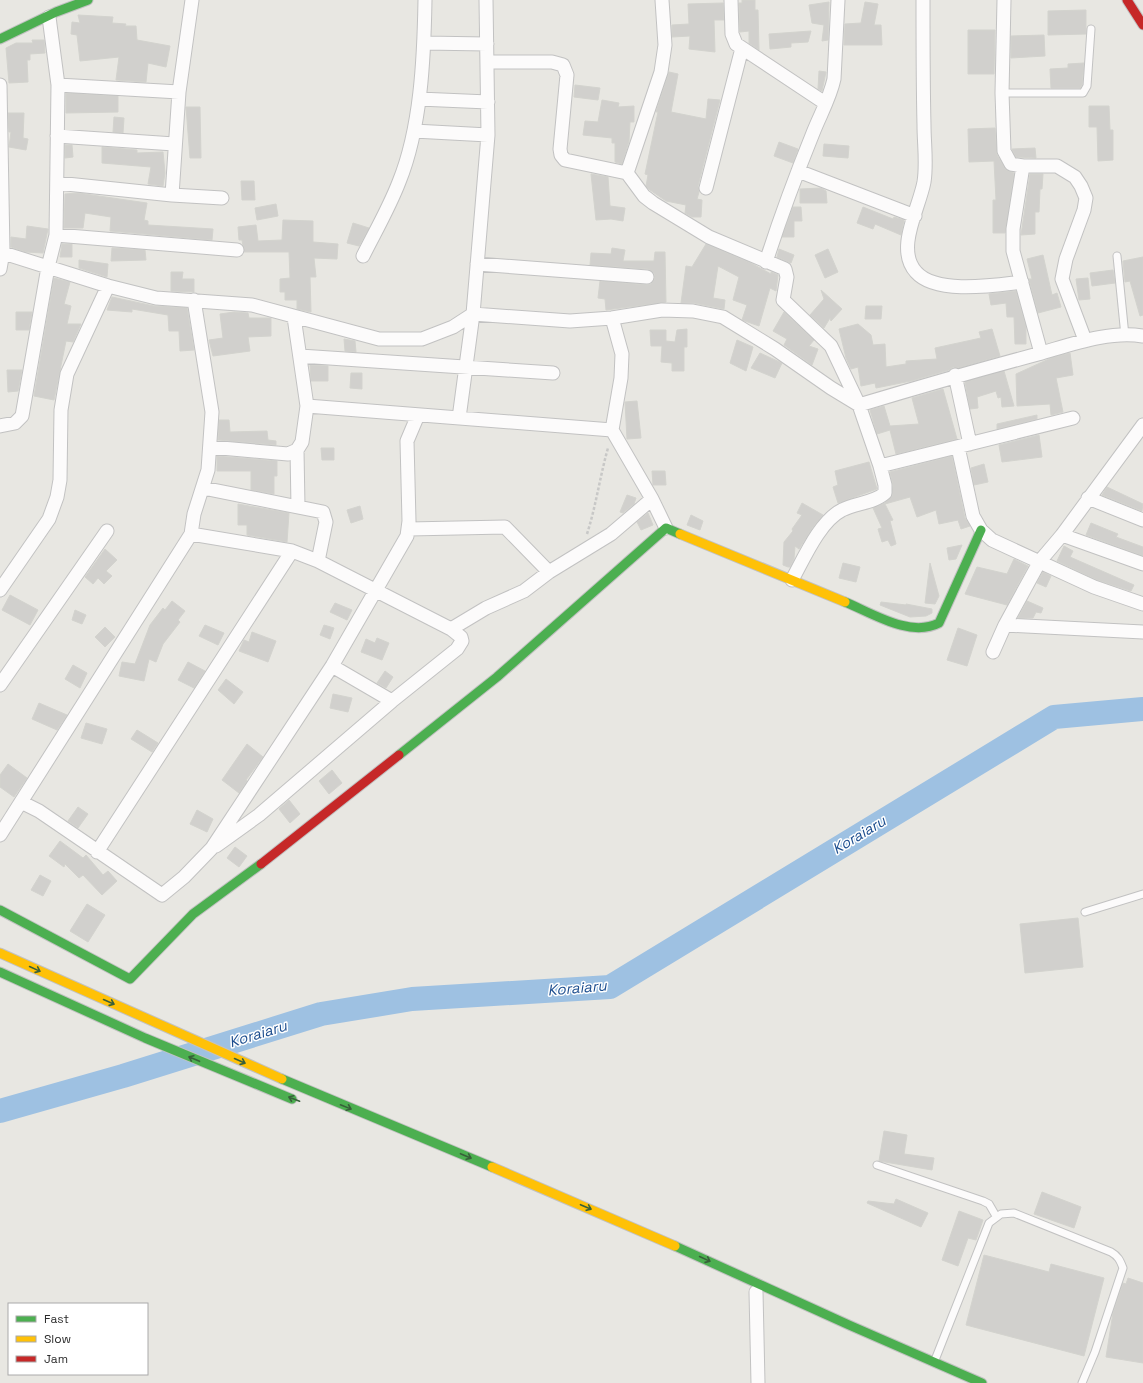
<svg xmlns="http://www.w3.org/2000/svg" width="1143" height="1383" font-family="'Space Grotesk',sans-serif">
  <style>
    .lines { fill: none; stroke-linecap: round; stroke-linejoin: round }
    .river { stroke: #9ec1e2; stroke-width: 24 }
    .building { fill: #d1d0cd; stroke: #d3d3ce }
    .lane-casing { stroke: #c2c2c2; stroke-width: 9 }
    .street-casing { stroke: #c2c2c2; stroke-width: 15 }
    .fast-casing { stroke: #c2c2c2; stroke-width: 11 }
    .slow-casing { stroke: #c2c2c2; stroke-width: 11 }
    .jam-casing { stroke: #c2c2c2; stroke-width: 11 }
    .path { stroke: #c8c8c7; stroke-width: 2.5; stroke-dasharray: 3 2; stroke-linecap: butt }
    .lane { stroke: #fcfbfb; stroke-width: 7 }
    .street { stroke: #fcfbfb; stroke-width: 13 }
    .fast { stroke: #4caf50; stroke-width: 9 }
    .slow { stroke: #ffc107; stroke-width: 9 }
    .jam { stroke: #c62828; stroke-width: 9 }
    .oneway { stroke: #38603a }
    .labels { text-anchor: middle; stroke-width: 3; stroke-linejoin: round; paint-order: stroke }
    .water-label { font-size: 15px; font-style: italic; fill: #1c4d8e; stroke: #fff }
  </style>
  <rect width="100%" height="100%" fill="#e8e7e2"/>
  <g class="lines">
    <path class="river" d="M0,1111L123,1076L321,1014L412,999L610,987L1054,717L1143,709"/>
  </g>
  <path class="building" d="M742,0H755V10H758L759,50L749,43V31L740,32L739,3H742Z
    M829,2L828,40L822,41L824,25L812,23L809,5Z
    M865,2L878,4L874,25H881L882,45H844L845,24L861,23Z
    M723,3L724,20H714L715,52L689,49L690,36L672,37V25L689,24L688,4Z
    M1086,10V34L1048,35V11Z
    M78,15L113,17L112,23L126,24L125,26H136L137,40L170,46L166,67L148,63L146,82L116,80L119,57L80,61L77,35L71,34L72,22L80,23Z
    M968,30H995L994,74H968Z
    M811,31L808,42L791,43V47L770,49L769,34Z
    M1044,35L1045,56L1011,58V36Z
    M32,40H44L45,53L30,54V60H27L28,82L9,83L6,48L16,43H33Z
    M1084,63L1082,85L1080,88H1051L1050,69L1068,68V64Z
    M819,71L826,72L822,91L818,89Z
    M669,72L678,74L671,112L706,119L708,99L720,100L698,186L699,192L697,199L702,200L701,217H692L685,213L686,205L666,201L650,190L646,186L648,175L645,174L658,112H656Z
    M575,85L600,88L598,100L574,97Z
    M66,93L118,96V112L66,113Z
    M602,100L619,103L618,107L634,106V122H630L629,141L622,164L615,162V143H612V138L583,135L585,121L598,122Z
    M1089,106H1109L1110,130H1113V160L1098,161L1097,127H1089Z
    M186,107H200L201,158H190Z
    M8,113H24L23,138L28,139L26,150L9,147L11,132H9Z
    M114,117L124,118L123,133L113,132Z
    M995,128L997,155L1006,170L1014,173L1005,233H993V200H996L994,161L969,162L968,129Z
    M779,142L798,149L793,163L774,156Z
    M824,144L849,146L848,158L823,156Z
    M65,145H72L73,157L65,158Z
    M102,147L137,150V153L163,152L165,173L163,186L148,184L151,167L102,163Z
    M1035,148L1036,158L1016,157L1012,149Z
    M591,174L608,177L610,206L625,208L623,221L611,219L596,220Z
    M1030,174H1043L1042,189H1040L1039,212H1035V234L1021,235Z
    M241,181H254L255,200H242Z
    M821,188L826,191L827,203H800V189Z
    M78,193L147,203L144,220L148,221V225L213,229L212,240L110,231L111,217L85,213L83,228H64L65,194Z
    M276,204L278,216L257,220L255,208Z
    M793,207H801L802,221H794V237H782Z
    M863,207L893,219L894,217L904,220L901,235L875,224L873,229L857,223Z
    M283,220L313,221V242L338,244L337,259L314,258L316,277H310L311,312L297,309V300H285V292H280V279L290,278L289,252H244L242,240H239L238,227L256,225L258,241L282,240Z
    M353,223L369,228L359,246L347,243Z
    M27,226L48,229L43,253L26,252L11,247V237L26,239Z
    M62,244H72V257H60Z
    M706,244L751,263L771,274V272L778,275L776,291L770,288L759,326L742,320L747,305L733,300L739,277L718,266L713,298L725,300L724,309L694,303H681L686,266L692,267Z
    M112,248L145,250L146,260L111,261Z
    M612,248L625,250L623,261H654L655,252H665L666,302L606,310L605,299L598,298L600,281L647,285L651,284L655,278L654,273L648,269L590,265L591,253L611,254Z
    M779,249L794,255L791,263L777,257Z
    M828,249L838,272L825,278L815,255Z
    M1043,255L1052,295L1057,293L1061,307L1038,313L1029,279H1032L1027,259Z
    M1143,257V315L1140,316L1130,281L1125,282L1123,261Z
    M79,260L108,264L107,277L79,268Z
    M1113,270L1115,283L1092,286L1090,273Z
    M171,272H183L182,279H194V292L171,291Z
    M54,278L70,282L64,304L71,306L67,324H81L73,342L66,341L54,400L34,396Z
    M1088,278L1090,299L1079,300L1076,279Z
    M821,290L842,309L831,321L830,318L824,328L810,315L824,299Z
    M1016,291L1026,327V344H1015L1014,317H1007L1006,303L991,305L989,294Z
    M112,297L154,306L187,308L194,350L180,351L179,331H169L168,315L132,309V312L107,310Z
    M866,306H882L881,319H865Z
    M16,312H32L29,330H16Z
    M234,312L248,313L249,318H271V336L248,337L250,351L213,356L209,340L223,338L220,314Z
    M784,312L814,340L809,346L818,349L812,365L784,345L787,339L773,331Z
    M858,324L871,335L873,345L885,344L886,367L906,364V361L937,359L935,348L981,338L979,332L992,329L1000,356L958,368L953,367L949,370L911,381L876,388L875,383L861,386L858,367L851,369L846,358L839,329Z
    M687,329V347H684V371H672V363L661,362L662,346H651L650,330H666V341L675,342L677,330Z
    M344,339L355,341L356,352L345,351Z
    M737,340L753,347L746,371L730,363Z
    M760,353L782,363L775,378L751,368Z
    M1070,353L1073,375L1056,378L1063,412L1051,415L1050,404L1017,406L1016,374L1051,358Z
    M310,365L328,366V381H311Z
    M7,370H22L18,391L8,392Z
    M1004,371L1014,406L1002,407L1001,397L998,398L996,391L977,397L978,408L970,409L965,382Z
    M351,373H362V389L350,388Z
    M943,389L957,439L896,454L890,430L877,434L870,410L884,406L890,426L919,424L912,398Z
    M637,401L641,438L627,439L625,402Z
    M1037,415V419L997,429V424Z
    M219,420H229L230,432L267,431L268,440L276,441V445L218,440Z
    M1039,435L1042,457L1002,462L999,445Z
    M321,448H334V460H322Z
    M217,456L277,461V476H274V494L251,490V471H217Z
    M952,456L965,518L970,526L961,529L958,520L939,524L936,510L917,517L910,497L885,504L893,520L890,521L896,544L891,546L888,540L882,542L878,529L882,528L873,508L885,503L892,496L893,485L890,472Z
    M869,462L877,489L838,503L833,487L838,485L835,471Z
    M984,464L988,482L974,485L971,468Z
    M652,471H665L666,485H653Z
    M1107,487L1143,504L1142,511L1102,495Z
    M627,495L636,498L634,504L623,513L620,512Z
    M802,503L823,515L813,527L799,549L795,546L794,559L790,567H788L783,565L784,542L793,531L792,529L802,515L797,513Z
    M238,504L289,513L287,542L247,535V525H238Z
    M360,506L363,519L351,523L347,510Z
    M648,513L653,525L641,530L637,522Z
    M691,515L703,521L700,530L687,525Z
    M1091,523L1118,534L1116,537L1143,547V556L1086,535Z
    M962,545L956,559L949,560L947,548Z
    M1064,546L1073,551L1070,557L1134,585L1131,591L1097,580L1057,561Z
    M105,549L117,560L106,571L112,576L104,584L98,578L93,584L85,577Z
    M1014,559L1028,566L1007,605L965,594L977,567L1007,574Z
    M843,563L860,567L856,582L839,578Z
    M930,563L939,596L935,604L925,603Z
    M1043,572L1051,576L1046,587L1037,583Z
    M10,595L38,610L30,625L2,610Z
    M172,601L185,611L178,620L180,622L163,644L156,662L149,659L144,681L119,676L122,662L135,664L150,625L163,608L165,610Z
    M1027,601L1043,608L1041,613L1036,612L1033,618H1018Z
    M881,602L906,605V604L932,609V613L926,616L910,617L880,605Z
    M335,603L352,610L347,620L330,612Z
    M75,610L86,615L82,624L72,620Z
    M205,625L224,633L218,645L199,636Z
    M324,625L334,628L330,639L320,635Z
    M105,627L115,637L105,647L95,637Z
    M958,628L977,635L967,666L947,660Z
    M252,632L276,641L268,662L239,651L244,640L249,642Z
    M377,638L389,643L382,660L361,652L366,639L375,643Z
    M188,662L205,671L194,688L178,680Z
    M73,665L87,673L80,688L65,679Z
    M385,671L393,677L386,688L377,683Z
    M226,679L243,692L234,704L218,690Z
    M333,694L352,698L348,712L330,708Z
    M39,703L67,715L57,730L32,719Z
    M86,723L107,729L102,744L81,738Z
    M137,730L158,743L152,752L131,739Z
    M247,744L263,757L246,780L247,781L239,793L222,780Z
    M8,764L27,778L14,797L0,787V775Z
    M332,770L342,783L329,794L319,781Z
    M289,800L300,814L290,823L279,809Z
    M78,807L88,814L78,828L68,821Z
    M197,810L213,819L207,832L190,824Z
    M60,841L83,858L86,855L103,875L108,871L117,881L102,895L83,875L79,878L65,864L64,867L49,856Z
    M235,847L247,856L239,867L227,858Z
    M40,875L51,881L43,896L31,890Z
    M87,904L105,915L88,942L70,931Z
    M1078,918L1083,967L1025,973L1020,924Z
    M884,1131L907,1135L904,1154L934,1158L932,1170L879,1161Z
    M1042,1192L1081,1207L1074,1228L1034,1214Z
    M896,1199L928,1213L921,1227L867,1203L868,1201L894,1204Z
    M959,1211L983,1220L976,1240L968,1238L958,1266L942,1260Z
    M984,1255L1049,1272L1051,1264L1104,1278L1084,1356L966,1325Z
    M1128,1278L1143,1283V1363L1106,1357L1113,1313L1123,1283L1126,1284Z"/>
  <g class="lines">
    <g class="lane-casing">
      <path id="lane" d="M1002,93H1083L1087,86L1091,29
        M1117,256L1125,336
        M1085,912L1143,894
        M877,1165L983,1201L989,1204L996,1216
        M935,1360L989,1223L1001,1214L1014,1213L1111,1252C1118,1256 1120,1260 1123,1268L1095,1352L1082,1383"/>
    </g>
    <g class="street-casing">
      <path id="street" d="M486,0L488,135L473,314L570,321L612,318L662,310L693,311L723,317L775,349L831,388L859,405C919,387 978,370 1038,354C1070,345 1110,330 1143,336
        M731,0L732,34L736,44L825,103
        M923,0C923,42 923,83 924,125C924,144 927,163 924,182C919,209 895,249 916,272C936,295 996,285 1022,282
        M1004,0L1002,93L1004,151L1011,164L1023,166H1057L1075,177L1081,186L1086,198L1084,210L1066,259L1062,279L1085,340
        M424,43L487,44
        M488,62H552L563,65L567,75L560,149L561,155L565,160L627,173L644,196L653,203L709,237L785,269L787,277L783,300L831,346L859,405L880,466L1073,418
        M0,85L3,252L0,269
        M58,85L179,92
        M419,99L488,102
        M414,131L488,135
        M57,136L174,144
        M1023,166L1013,229V251L1041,353
        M798,171L915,216
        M627,173L661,72L665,45L662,0
        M57,183L172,195L222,198
        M706,188L742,48
        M172,195L179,92L192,0
        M56,235L237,250
        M0,252L108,286L156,298L252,305L379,339H422L453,327L473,314
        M363,256C375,232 389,208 399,182C421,128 424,58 425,0
        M766,262C780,218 796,175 813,133C820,115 830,98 834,79L838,0
        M477,264L647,277
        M612,318L622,354L621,378L612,430
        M300,356L553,373
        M955,375L970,444
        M307,406L612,430L652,499L666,528
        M459,418L473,314
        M0,426L15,423L22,416L48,267L56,235L58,85L49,17
        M210,447L288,454L297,450L302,442L307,406L294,317
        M958,447L973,516L981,530L992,540L1094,587L1143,604
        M297,450L298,507
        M203,488L323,512L326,522L318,561
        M1088,498L1143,520
        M409,529L505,527L549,572
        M191,534L292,551L318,561L451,629L461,637L462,641L457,649L392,701L259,815L216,846
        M1062,535L1143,564
        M792,580C804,558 820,521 842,510C855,503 874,503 885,493V485L880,466
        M0,590L49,519L57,497L60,480L61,410L67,374L108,286
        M1005,625L1143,632
        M451,629L486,608L524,591L549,572L611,534L652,499
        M993,652L1005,625L1040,561L1062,535L1143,425
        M332,666L392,701
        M0,685L107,531
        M21,802L39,811L162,895L184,877L212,848L332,666L407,536L409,521L407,441L418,415
        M0,835L191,534L194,514L208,470L212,412L194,300
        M97,852L292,551
        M756,1292L758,1383"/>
    </g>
    <g class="fast-casing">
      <path id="fast" d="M0,39L56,12L88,0
        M845,602C872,613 910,638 939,623L981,530
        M399,755L497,677L666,528L680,534
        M0,910L130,979L193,914L261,864
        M0,972L145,1038L292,1099
        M282,1079L492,1167
        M675,1246L849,1325L982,1383"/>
    </g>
    <g class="slow-casing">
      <path id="slow" d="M680,534L845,602
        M0,953L282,1079
        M492,1167L675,1246"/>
    </g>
    <g class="jam-casing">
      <path id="jam" d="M1127,0L1143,25
        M261,864L399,755"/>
    </g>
    <path class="path" d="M587,534C596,506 600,476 608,448"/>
    <use href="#lane" class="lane"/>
    <use href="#street" class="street"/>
    <use href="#fast" class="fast"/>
    <use href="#slow" class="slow"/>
    <use href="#jam" class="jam"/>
  </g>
  <defs><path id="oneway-shaft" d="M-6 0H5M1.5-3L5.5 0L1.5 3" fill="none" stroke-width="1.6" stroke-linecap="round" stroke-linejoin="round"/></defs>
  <g class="oneway">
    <use href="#oneway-shaft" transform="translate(35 969) rotate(25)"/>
    <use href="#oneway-shaft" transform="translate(109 1002) rotate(24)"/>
    <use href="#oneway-shaft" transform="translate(194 1059) rotate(-157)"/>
    <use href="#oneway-shaft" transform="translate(240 1061) rotate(24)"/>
    <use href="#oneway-shaft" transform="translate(294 1099) rotate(-159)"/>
    <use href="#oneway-shaft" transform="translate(346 1107) rotate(22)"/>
    <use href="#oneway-shaft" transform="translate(466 1156) rotate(23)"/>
    <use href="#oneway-shaft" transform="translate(586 1207) rotate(23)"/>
    <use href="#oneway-shaft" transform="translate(705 1259) rotate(25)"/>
  </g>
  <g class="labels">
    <g class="water-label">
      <text transform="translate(859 835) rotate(-31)" y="5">Koraiaru</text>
      <text transform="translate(577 988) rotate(-5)" y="5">Koraiaru</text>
      <text transform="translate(258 1034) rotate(-17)" y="5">Koraiaru</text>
    </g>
  </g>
  <rect x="8" y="1303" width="140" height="72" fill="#ffffff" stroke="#aaaaaa"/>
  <rect x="16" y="1316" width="20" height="6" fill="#4caf50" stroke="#aaaaaa"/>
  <text x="44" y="1323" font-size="12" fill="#2b2b2b">Fast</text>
  <rect x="16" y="1336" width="20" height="6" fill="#ffc107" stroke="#aaaaaa"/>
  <text x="44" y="1343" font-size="12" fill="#2b2b2b">Slow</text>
  <rect x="16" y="1356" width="20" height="6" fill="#c62828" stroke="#aaaaaa"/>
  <text x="44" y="1363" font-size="12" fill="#2b2b2b">Jam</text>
</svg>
